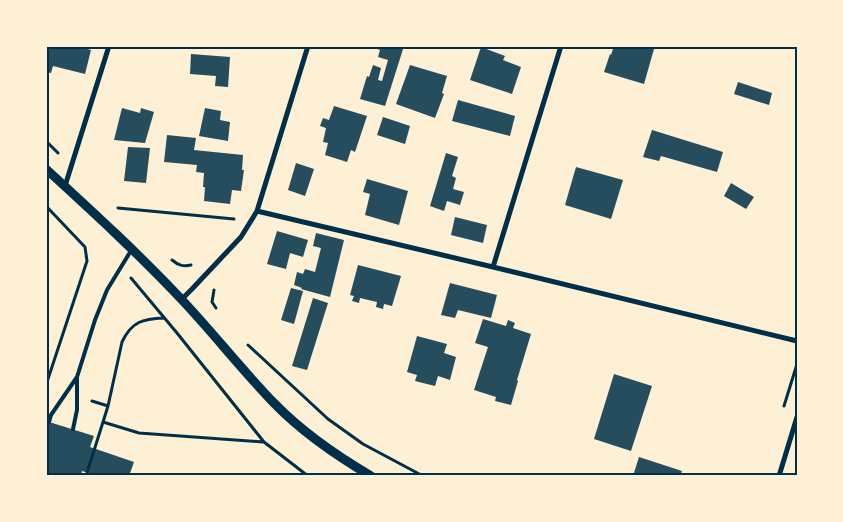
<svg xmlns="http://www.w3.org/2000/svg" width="843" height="522" font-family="Overpass,sans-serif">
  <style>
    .building { fill: #264d5e }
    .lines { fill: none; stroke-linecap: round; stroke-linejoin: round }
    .path { stroke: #003049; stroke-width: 3 }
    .service { stroke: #003049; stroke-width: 4 }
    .minor { stroke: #003049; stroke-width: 5 }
    .tertiary { stroke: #003049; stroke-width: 9 }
    .neatline { fill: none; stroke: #003049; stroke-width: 2 }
  </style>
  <rect width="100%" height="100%" fill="#fdf0d5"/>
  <path class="building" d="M46,46H76L91,50L85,74L53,66L51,73L46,72Z
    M369,46H404L385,106L360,99L367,76L369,77L373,65L381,68L378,80L382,81L388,60L378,57L380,50Z
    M614,46H643L654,49L644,84L604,72L610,54L611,55Z
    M481,47L505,56L503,60L521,67L512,94L470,80Z
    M191,54L230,57L228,87L215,86L216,76L190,74Z
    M410,65L447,76L442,93L444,94L435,118L396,104Z
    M738,82L772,93L769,105L734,94Z
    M458,100L515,116L510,136L452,121Z
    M334,106L367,116L355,152L351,150L347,162L325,155L328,143L323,142L326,128L320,126L323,118L329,120Z
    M122,108L140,113L141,108L154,112L145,143L114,140Z
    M205,108L221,111L220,120L230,122L228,141L199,136Z
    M383,117L410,126L405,144L377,135Z
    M652,130L723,152L717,172L661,156L659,161L643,157Z
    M167,135L196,138L194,150L243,155L242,170H244L241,191L232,190L230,204L204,201L205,187H203L204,173L196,172L197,165L164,162Z
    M128,147L150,148L146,183L124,181Z
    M446,153L458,157L452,176L456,178L453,189L464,192L460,205L447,201L444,211L430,206Z
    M296,163L314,169L305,196L288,190Z
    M576,167L623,180L611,219L565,205Z
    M367,179L408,191L399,225L365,215L370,194L363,192Z
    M731,183L754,197L746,209L724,196Z
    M455,217L487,225L483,243L451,235Z
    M277,231L308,240L303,257L290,253L286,269L267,264Z
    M316,233L344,240L330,297L301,289L302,288L294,285L297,272L303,274L305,269L315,272L321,248L313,246Z
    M358,265L401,276L392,306L384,304L383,309L376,307L377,302L360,298L359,303L352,301L354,296L350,295Z
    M450,283L497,295L491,318L458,310L455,318L441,315Z
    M291,288L303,291L294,324L281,320Z
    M313,298L328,303L307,370L292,366Z
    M483,319L506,326L508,320L515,323L513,328L531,334L517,380L518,381L511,405L495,401L496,397L474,390L488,347L475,343Z
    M417,336L447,344L444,353L456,357L450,380L438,376L435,386L415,381L417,375L407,372Z
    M614,374L652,386L631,451L594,439Z
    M46,421L94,436L90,447L134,462L129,476H97L82,471L81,476H56L46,473Z
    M639,457L682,471L680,476H633Z"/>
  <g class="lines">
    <path class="path" d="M46,141L58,153
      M46,206L85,247L87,261L46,385
      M118,208L234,219
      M172,260C178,265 183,267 191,265
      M131,278L177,333L264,442L308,476
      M214,290L212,302L216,308
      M248,345L328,419L363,444L423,476
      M92,401L108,406L122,342C132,321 143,319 164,318
      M108,406L103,422L139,433L263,442
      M784,406L797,364
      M86,476L103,422"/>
    <path class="service" d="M49,422L51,415L77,377L95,320L107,290L132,249
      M73,429L77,410V377"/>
    <path class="minor" d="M65,186L109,46
      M257,211L493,267L797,341
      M493,267L561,46
      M182,299L192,289L241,237L257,211L308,46
      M779,476L797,417"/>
    <path class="tertiary" d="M46,169C93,212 140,255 183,301C214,334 242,370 274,403C302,432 337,456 371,476"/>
  </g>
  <rect width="843" height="522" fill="none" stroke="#fdf0d5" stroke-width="95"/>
  <rect x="48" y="48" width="748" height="426" class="neatline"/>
</svg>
